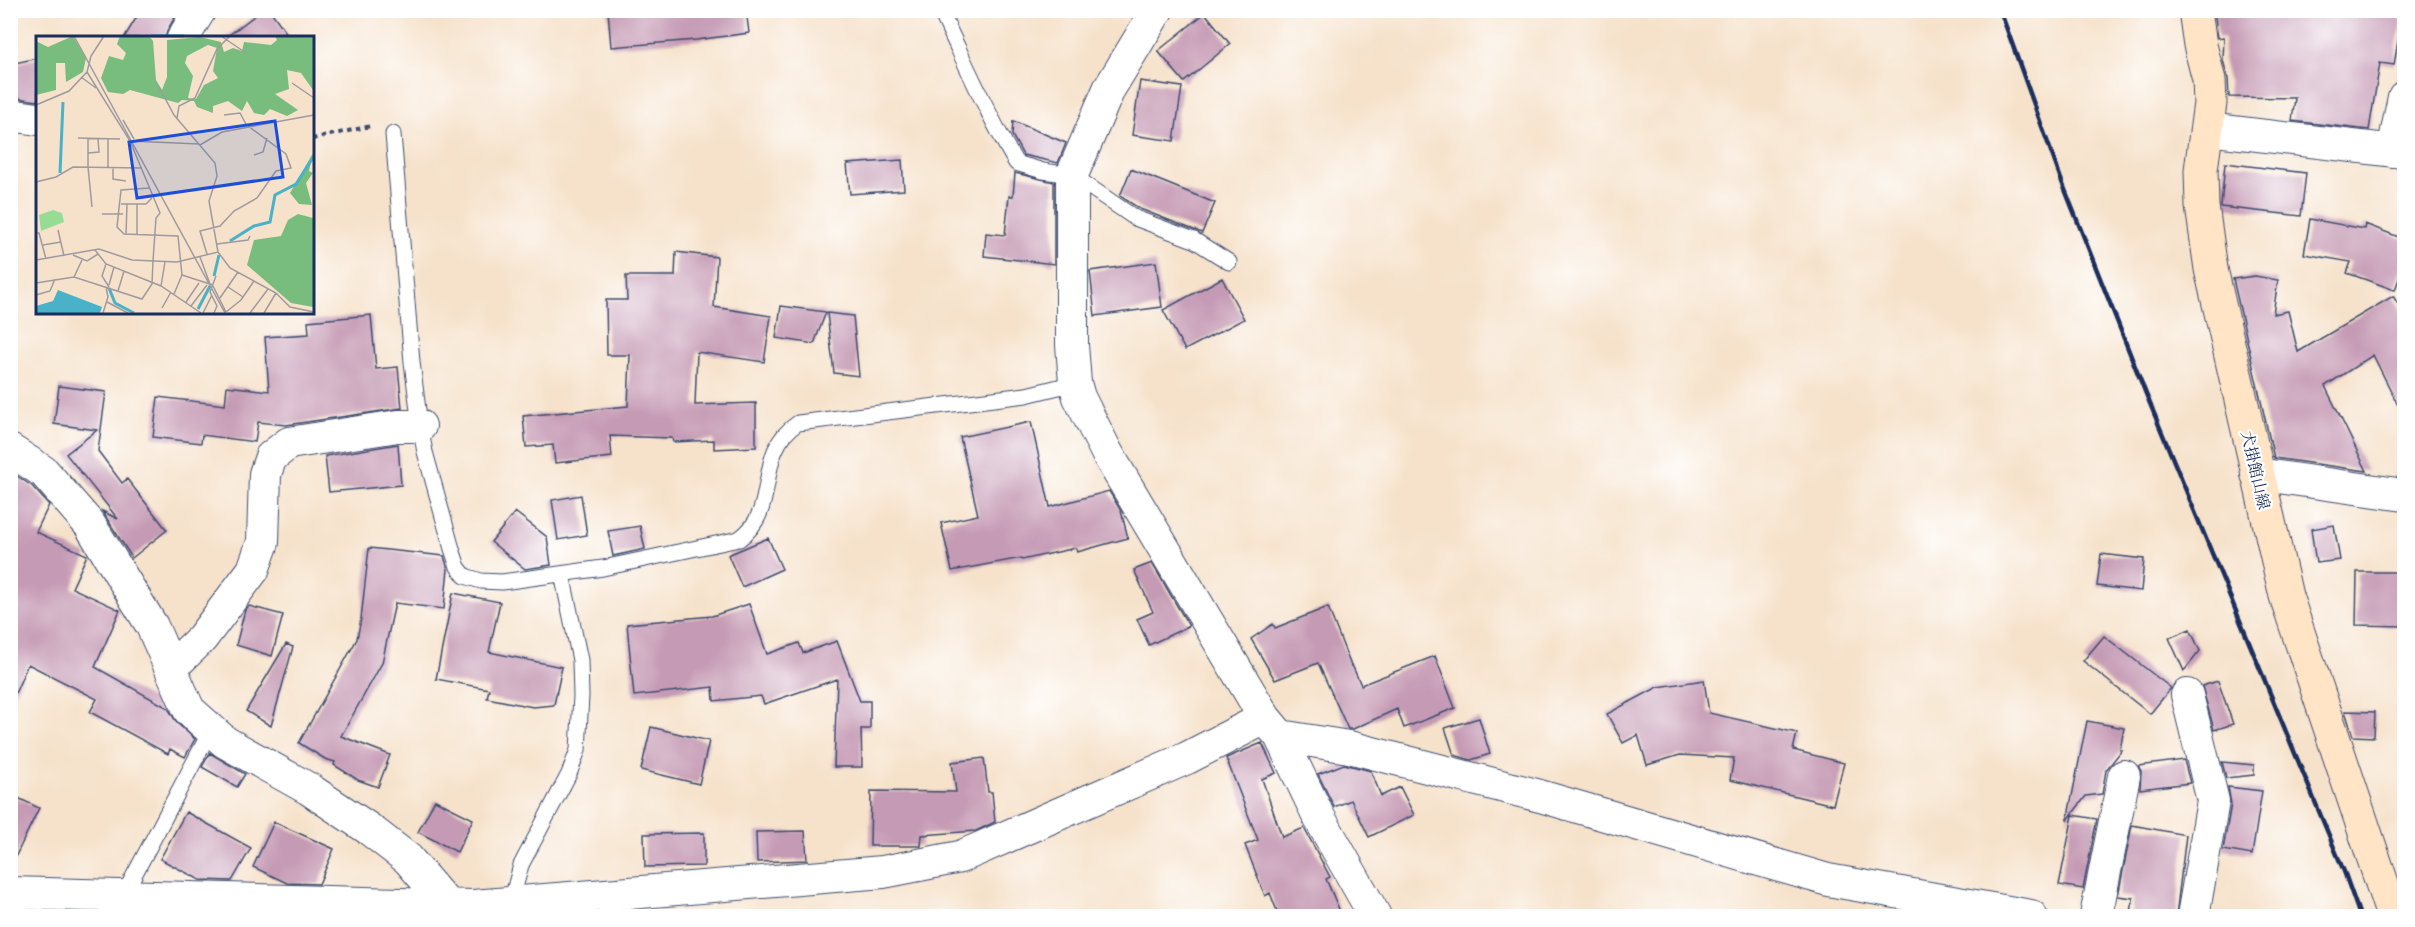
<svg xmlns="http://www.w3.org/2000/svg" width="2415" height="927" font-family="'IM FELL English','Noto Serif JP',serif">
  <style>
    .building { fill: #c59ab4 }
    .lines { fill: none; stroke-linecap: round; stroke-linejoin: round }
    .service-casing { stroke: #3c4a6e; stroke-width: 17 }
    .minor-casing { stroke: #3c4a6e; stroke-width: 34 }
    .secondary-casing { stroke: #3c4a6e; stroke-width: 35 }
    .path { stroke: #3c4a6e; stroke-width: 4; stroke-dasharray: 4.5 4.5; stroke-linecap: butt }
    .service { stroke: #fff; stroke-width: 15 }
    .minor { stroke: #fff; stroke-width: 32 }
    .secondary { stroke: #ffe4c6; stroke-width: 33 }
    .rail { stroke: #1b2f5e; stroke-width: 4.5 }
    .labels { text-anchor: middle; stroke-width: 4.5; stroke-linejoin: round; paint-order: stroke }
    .street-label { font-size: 16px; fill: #1b2f5e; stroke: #fff }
    .inset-river { fill: none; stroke: #49b1c8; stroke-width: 3 }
    .inset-road { fill: none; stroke: #9e9a9f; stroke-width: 1.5 }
    .view { fill: #1d4ed8; fill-opacity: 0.15; stroke: #1d4ed8; stroke-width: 3 }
    .inset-edge { fill: none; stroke: #1b2f5e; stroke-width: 3 }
  </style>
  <rect width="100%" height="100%" fill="#fff"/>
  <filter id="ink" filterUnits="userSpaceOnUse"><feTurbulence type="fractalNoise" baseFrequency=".0167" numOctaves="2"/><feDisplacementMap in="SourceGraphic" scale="12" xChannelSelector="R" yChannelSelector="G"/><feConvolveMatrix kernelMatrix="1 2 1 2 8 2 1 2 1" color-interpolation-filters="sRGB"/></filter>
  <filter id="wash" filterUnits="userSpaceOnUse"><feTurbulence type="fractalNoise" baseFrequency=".008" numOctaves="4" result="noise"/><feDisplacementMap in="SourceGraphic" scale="24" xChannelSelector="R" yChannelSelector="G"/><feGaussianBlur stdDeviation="1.35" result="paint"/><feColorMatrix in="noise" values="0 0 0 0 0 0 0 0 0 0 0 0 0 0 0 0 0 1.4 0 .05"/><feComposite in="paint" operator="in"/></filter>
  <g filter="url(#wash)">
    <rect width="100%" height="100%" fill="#f6e2cb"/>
    <g id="blocks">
      <path class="building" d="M141,10H179L168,29L165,38H124Z
        M262,10H270L290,38H225Z
        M608,10H746L749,33L696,40L611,47Z
        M2214,10H2291L2314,14V10H2403L2394,65L2380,63L2369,130L2292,121L2295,98L2229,97L2228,79L2223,60L2224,37L2218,38Z
        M1205,13L1230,44L1184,82L1158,51Z
        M38,58V101L10,97V64Z
        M1140,81L1182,87L1174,141L1132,135Z
        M1013,121L1066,143L1058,163L1023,155L1012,135Z
        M902,160L904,190L850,194L847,164Z
        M2225,163L2306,173L2301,216L2221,207Z
        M1131,169L1215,203L1202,233L1140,209L1120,196Z
        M1015,173L1054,182V264L984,256L986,233L1005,235L1009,196H1013Z
        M2310,219L2364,229L2365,224L2404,239V265L2395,290L2347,273L2351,262L2304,254Z
        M676,252L717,257L714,307L771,316L764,362L697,352L695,405L756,403V447L714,449V440L673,442L672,438L610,436L612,457L555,463L553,445L526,447L523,416L628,406L630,355H607L606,300H627L626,276H675Z
        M1156,262L1162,307L1095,316L1090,271Z
        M2255,276L2278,280L2273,314L2288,311L2298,352L2393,296L2404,314V417L2373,355L2325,386L2367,471L2274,458L2233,279Z
        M1222,278L1244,319L1185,350L1163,310Z
        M781,306L826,312L814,344L776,338Z
        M827,313L853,316L859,376L834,373Z
        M371,315L376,369L398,367L402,408L286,425L258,422L255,442L202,435L201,443L153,437L158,397L225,405L227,386L269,391L265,337L309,334L308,321Z
        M59,386L106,392L98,451L122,483L127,479L167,530L132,558L102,511L118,519L66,454L97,430L54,424Z
        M1031,422L1050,507L1109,491L1121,511L1128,538L1077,552L1076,548L1022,560L1021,558L952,571L941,523L978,515L960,437Z
        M398,444L401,485L329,492L325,456Z
        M17,476L32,486L49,505L36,532L87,555L72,588L120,610L95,667L168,708L177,723L195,739L185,757L170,749L168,754L90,712L97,699L28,664L10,705V490Z
        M581,495L587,535L558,540L552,500Z
        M515,512L547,537L551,565L525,569L491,542Z
        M2334,525L2340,560L2316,563L2311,529Z
        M640,526L645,549L613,556L608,531Z
        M768,538L782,569L742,587L728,555Z
        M369,548L444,556L448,569L444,609L395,603L382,663L341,736L390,755L378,787L358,780L334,765L335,762L325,759L299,743L357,639L361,619Z
        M2101,554L2144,559L2141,591L2097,586Z
        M1152,563L1189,626L1149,645L1137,619L1153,612L1134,570Z
        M2357,572H2404V626L2356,625Z
        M453,593L500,602L489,652L562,667L554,705L533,707L487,698L489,689L436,679Z
        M749,604L767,654L799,643L803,653L837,641L860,701H870V729H861L862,767H834L837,679L764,704L761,696L714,701L713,687L634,696L627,624L712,616Z
        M249,606L283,615L272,656L236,645L245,610Z
        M1328,607L1351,666L1352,665L1361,685L1435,656L1455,708L1404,728L1397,709L1353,729H1348L1318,663L1275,680L1251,639L1273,624L1275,628Z
        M2190,629L2200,651L2184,671L2169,638Z
        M2104,636L2171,688L2150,714L2083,661Z
        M286,644L293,647L271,726L246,711Z
        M1704,680L1709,713L1797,733L1793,750L1844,763L1833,805L1730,780L1734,758L1680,755L1647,765L1638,735L1623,743L1607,714L1658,687Z
        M2218,681L2233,724L2214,730L2202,686Z
        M2345,711L2375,712L2374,737L2353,736Z
        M1479,718L1490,754L1471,760L1454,755L1445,728Z
        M2087,721L2124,728L2120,750H2122L2106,770L2102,794L2086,796L2067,821Z
        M651,727L709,741L699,784L641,770Z
        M1262,743L1276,773L1262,779L1282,837L1304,828L1330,877L1326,879L1342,916H1279L1270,893L1265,896L1245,845L1258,840L1226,758Z
        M210,753L245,774L237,787L202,767Z
        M984,758L988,792H992L995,822L976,831L922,835L921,846H870L871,791L956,792L952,762Z
        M2184,760L2190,783L2140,789L2141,771L2138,766Z
        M2222,762L2254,765V775L2226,778Z
        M1344,764L1371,771L1381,796L1400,787L1414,815L1369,837L1351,800L1334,807L1318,774Z
        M2228,787L2262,791L2252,855L2223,850L2231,804Z
        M10,794L39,808L10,868Z
        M435,800L473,819L457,852L418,832Z
        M186,812L251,848L232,881L200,880L160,859Z
        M2073,815L2097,819L2083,889L2059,885Z
        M274,822L334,849L319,884L287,883L253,867Z
        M2132,825L2186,835L2176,916L2131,914L2133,898L2118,896Z
        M805,831L807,860L757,862L756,832Z
        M704,833V866L645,867L644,834Z"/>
    </g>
  </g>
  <g filter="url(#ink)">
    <use href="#blocks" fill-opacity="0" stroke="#3c4a6e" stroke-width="1.5"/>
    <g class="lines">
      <g class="service-casing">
        <path id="service" d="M940,10C965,62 987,114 1016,163L1043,171L1072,175L1135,218L1194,240L1229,262
          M393,134L412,362L420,426L425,452L452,549L458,567L465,576L481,581L502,582L603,568L739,539C782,509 752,453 798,423L1026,395L1075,383
          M123,896L211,730
          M511,903L521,865L569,774L578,750L581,696L580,660L562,574"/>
      </g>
      <g class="minor-casing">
        <path id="minor" d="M1157,10L1109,89L1072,175V345L1075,383L1079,397L1107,453L1265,718L1280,736L1319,817L1375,916
          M183,38L200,10
          M10,115L38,119
          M2207,129L2404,152
          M2393,151L2404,97
          M10,450L44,472L90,525L152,626L189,710L225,742L309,789L369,829L408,859L448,906
          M2257,474L2404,495
          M172,667L202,638L253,570L263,542L265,474L271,457L289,443L398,426H420
          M2187,695L2213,801L2193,916
          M1280,736L1349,747L1540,796L1828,880L2031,916
          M10,893L473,906L883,872L960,857L1187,758L1265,718
          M2096,916L2124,776"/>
      </g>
      <g class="secondary-casing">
        <path id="secondary" d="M2195,10L2200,45L2209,80L2210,103L2201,170L2202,206L2211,269L2286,596L2393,916"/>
      </g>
      <path class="path" d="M312,139L371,126"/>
      <use href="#service" class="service"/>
      <use href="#minor" class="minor"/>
      <use href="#secondary" class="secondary"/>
      <path class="rail" d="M2000,10L2062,182L2146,394L2345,874L2360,916"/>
    </g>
  </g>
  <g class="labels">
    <g class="street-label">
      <text transform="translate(2256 470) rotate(77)" y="6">犬掛館山線</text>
    </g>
  </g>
  <g transform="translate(36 36)">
    <rect width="278" height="278" fill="#f6e2cb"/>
    <path d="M17,174L26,177L28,186L5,195L3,179Z" fill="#96dc95"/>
    <path d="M37,0L50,22L47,36L30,46L29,27H20V54L0,59V5L12,11ZM84,0H113L117,5L120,44L126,54L131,41V4L164,1L185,6L188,16L197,12L206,15L208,6L235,9L241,4L239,0H277V54L265,37L251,34L253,53L239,58L262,74L251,80L234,73L228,79L218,77L211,65L206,75L192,65L177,70V77L161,71L158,65L146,64L142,67L94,54L87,58L72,56L65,42L73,20L87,24L90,17L81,8ZM172,9L181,12L177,35L182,42L168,49L160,63L152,62L157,40L149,27L151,20ZM277,117L273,135L277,137L270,147L276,169L263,168L254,157ZM262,178L277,182V271L255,267L211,229L218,204L245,200L252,184Z" fill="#78bc7e" fill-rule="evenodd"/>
    <path d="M22,254L66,271L64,277H0V270L17,265Z" fill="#49b1c8"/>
    <path class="inset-river" d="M115,0H148M24,137L27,66M194,205L218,190L234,186L239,159L260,148L278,120M178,240L183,219M73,252L79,267L98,277M162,273L174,250"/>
    <path class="inset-road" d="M38,0L189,277M68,0L55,20L51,36L94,105L124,177L120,182L117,225M185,0L210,17M45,41L60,52M256,47L278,62M123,51L138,79L179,127L181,140L173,165L182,216M0,69L33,55L51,36M188,79L204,77L211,90M141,82L143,70L159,62L181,13L194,0M87,84L98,103M42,102L84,103M94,105L163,108M164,109L186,96L278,79M52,117L63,116L62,103M218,119L227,116L231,102M52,131L56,171M52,131V102M72,131V103M77,131V143L90,145M0,146L20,141L37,131L106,132M113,152L85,154L81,191L88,198L142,200L146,239L138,258M85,168H110L116,162M101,168V199M66,178H87M22,194L28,220M0,197H3L10,223M90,198L91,168M181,208L212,204L214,200M7,209L25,206M59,214L70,228L125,250L165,277M171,218L164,195L184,190L198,175L221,162L240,135L255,132L250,118L212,90M37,219L51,225L62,218M164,221L174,248M0,224L63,213L96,224L141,226L182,216L194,232L240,257L254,271L278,276M70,228L66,240L73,251M146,239L177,249M38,241L46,224M0,247L38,241L106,263L116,248L117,225M73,249L78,231M125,250L129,226M177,250L190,276M192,251L207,261M82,255L88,235M0,259L14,255L19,243M184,262L202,236M71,266L92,277M150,266L163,247M155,270L171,249M126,272L135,256M190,276L205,264L218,245M67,277L72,261L70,251M167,277L176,259M178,277L181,270L174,256L180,240M214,277L232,253M228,277L240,257"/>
    <path class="view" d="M239,85L247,141L101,162L93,106Z"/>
    <rect width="278" height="278" class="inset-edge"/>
  </g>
  <rect width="2415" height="927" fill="none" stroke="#fff" stroke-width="36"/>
</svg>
